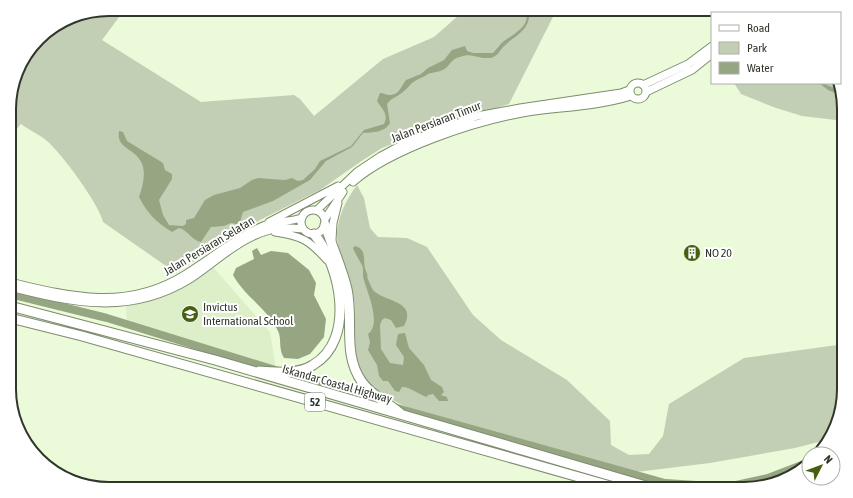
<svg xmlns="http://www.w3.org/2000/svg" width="853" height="498" font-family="'Asap Condensed',sans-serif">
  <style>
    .built { fill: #ddefc8 }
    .green { fill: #c3cfb5 }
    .water { fill: #96a683 }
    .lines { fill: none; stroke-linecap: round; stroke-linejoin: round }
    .stream { stroke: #96a683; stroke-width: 1.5 }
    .river { stroke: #96a683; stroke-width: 8 }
    .secondary-casing { stroke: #7e8c6e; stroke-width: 9 }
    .highway-casing { stroke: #7e8c6e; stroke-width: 11 }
    .secondary { stroke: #fff; stroke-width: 7 }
    .highway { stroke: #fff; stroke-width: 9 }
    .labels { text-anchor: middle; stroke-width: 4; stroke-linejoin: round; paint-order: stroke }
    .shield { fill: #fff; stroke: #6e726a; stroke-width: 1 }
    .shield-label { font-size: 11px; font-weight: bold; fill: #30362a }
    .street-label { font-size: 12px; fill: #30362a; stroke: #fff }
    .poi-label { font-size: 12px; fill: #30362a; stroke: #fff; text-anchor: start }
    .rim { fill: none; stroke: #30362a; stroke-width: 2 }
  </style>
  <rect width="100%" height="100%" fill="#ebfad9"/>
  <path class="built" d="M212,266L270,332L276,370L127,324L126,304Z"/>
  <path class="green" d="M109,9H125L102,40L201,102L294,95L300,99L314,116L383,59L434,37L466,9H557L509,104L439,126L382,148L363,160L320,190L242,229L176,273L103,222C99,204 62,154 47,141C39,134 29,130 21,124L10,137V96L19,65L43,34L71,17Z
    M734,83H838L844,102V121L802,116L776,108L741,94Z
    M357,185L364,198L370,228L378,237L407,238L427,247L473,315L501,340L567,380L610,421L611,445L629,455L649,454L663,436L669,404L744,358L844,344V395L830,439L795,448L710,463L636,472L409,408C392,400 373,391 363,375C347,350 359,320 353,294C349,273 336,254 337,232C339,214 346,200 357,185Z"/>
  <path class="water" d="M524,9H529C532,30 515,35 503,47C499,52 496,58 489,58C477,59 472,52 460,57C452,59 451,63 446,68C441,72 434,72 428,74C424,77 420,78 415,81C411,83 408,88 404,91C398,97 392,97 387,104L390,123C384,133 373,132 363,133L352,147L326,161L310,180L273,201L243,212L240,222L236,224L231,223L224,226L211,227L201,242C191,240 188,230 179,228L172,232C157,223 147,213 139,197C143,185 147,171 140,160C133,148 116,148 119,131L123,132L127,141L163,163L165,170L172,174V179L159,200L163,215L169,225L183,226L186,224V220L194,218L205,200L214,195L240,188L252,180L258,178L285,180L292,178L298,181L303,180L315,169L320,161L351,146L364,130L384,124C389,114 382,109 377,101L380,93C384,93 386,95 389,95C399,96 402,85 406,80L421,74L428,68L444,60L452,50L465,46L467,51L473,53H493C497,49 500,44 504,41C514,34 534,24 524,9Z
    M819,83C827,83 832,89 840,89L842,96L828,90Z
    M355,246C367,249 363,260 365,269C366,276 370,284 373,290C383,302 418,300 404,326L396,328L391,320L385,318L382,320L380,325L381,349L390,363L403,365L404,357L396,345L398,334L405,333L409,348L424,365L431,380L442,387L444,392L441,395L447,397L448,401H439L433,394L428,395L427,397C419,395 411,387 402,387L399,392L395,391L388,381H383L379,376L377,365L368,350L370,342L368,334C382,324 367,292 364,280C362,275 364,269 362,265C359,259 355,254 353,248Z
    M257,248L261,255L271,251L288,253L309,270L316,283L314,295L326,319L324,337L310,354L298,359L284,358C278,349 282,339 278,331C268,309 245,297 233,275L236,268L254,259L252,251Z"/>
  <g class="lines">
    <path class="stream" d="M364,268L367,276"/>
    <path class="river" d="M10,294L107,318L404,410L665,483L727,487L768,478L807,463
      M104,488L125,486L151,489"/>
    <g class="secondary-casing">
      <path id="secondary" d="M748,13L751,11
        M630 91a8 8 0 1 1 16 0a8 8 0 1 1-16 0Z
        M643,85L688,64L712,46
        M646,92L692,70L712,54
        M353,182C391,149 473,122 522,113C558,107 596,107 631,96
        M317,210L357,172L381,156L407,142L477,116L520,108L621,93L629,90
        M301 222a12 12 0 1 1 24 0a12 12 0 1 1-24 0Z
        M325,219L343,192
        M269,222L338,186
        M275,232C302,236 309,240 327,260
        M332,240L333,223L338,203
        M10,282C71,297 128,311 186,274C212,258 235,238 263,226C274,221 289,222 302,218
        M10,287C73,303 130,316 190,279C216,262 239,238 270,230C280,227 293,228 303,229"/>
    </g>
    <g class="highway-casing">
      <path id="highway" d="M325,225C332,246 342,268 347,289C354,321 342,354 362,382C372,396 387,402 400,413
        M10,306L215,360L656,489
        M10,318L82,336L621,489
        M259,371C277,372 297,375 313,365C356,340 341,266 314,234"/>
    </g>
    <use href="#secondary" class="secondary"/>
    <use href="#highway" class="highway"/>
  </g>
  <defs>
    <g id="building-disc" transform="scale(0.9)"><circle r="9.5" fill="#456011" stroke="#fff"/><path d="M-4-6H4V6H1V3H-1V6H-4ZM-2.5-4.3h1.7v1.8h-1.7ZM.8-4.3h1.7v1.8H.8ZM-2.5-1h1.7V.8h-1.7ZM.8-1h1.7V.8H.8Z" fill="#fff"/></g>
    <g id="school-disc" transform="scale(0.9)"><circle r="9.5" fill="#456011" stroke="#fff"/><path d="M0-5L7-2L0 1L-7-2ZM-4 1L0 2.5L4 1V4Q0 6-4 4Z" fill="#fff"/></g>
  </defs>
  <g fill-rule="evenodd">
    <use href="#building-disc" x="692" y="253"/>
    <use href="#school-disc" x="190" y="314"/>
  </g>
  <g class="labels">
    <rect class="shield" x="305" y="393" width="20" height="18" rx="3"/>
    <g class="shield-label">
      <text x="315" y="406">52</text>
    </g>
    <g class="street-label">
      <text transform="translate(436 122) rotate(-21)" y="4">Jalan Persiaran Timur</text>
      <text transform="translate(209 246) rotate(-31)" y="4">Jalan Persiaran Selatan</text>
      <text transform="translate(337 384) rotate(16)" y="4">Iskandar Coastal Highway</text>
    </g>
    <g class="poi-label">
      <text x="705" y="257">NO 20</text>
      <text x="203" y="311">Invictus<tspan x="203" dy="14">International School</tspan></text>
    </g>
  </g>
  <path d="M0 0H853V498H0ZM109 16H744A93 93 0 0 1 837 109V389A93 93 0 0 1 744 482H109A93 93 0 0 1 16 389V109A93 93 0 0 1 109 16Z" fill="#fff" fill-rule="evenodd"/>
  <path class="rim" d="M109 16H744A93 93 0 0 1 837 109V389A93 93 0 0 1 744 482H109A93 93 0 0 1 16 389V109A93 93 0 0 1 109 16Z"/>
  <rect x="711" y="12" width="130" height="72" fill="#ffffff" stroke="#acafaa"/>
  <rect x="719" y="25" width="20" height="6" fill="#ffffff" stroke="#acafaa"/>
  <text x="747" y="32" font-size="12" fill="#30362a">Road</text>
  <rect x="719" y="42" width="20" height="12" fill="#c3cfb5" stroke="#acafaa"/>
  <text x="747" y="52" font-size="12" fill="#30362a">Park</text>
  <rect x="719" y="62" width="20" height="12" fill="#96a683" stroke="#acafaa"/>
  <text x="747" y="72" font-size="12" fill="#30362a">Water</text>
  <g transform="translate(821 466) rotate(48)"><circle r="19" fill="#ffffff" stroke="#acafaa"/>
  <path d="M0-3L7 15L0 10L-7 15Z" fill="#456011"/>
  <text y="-6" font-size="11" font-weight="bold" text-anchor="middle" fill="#30362a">N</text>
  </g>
</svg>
